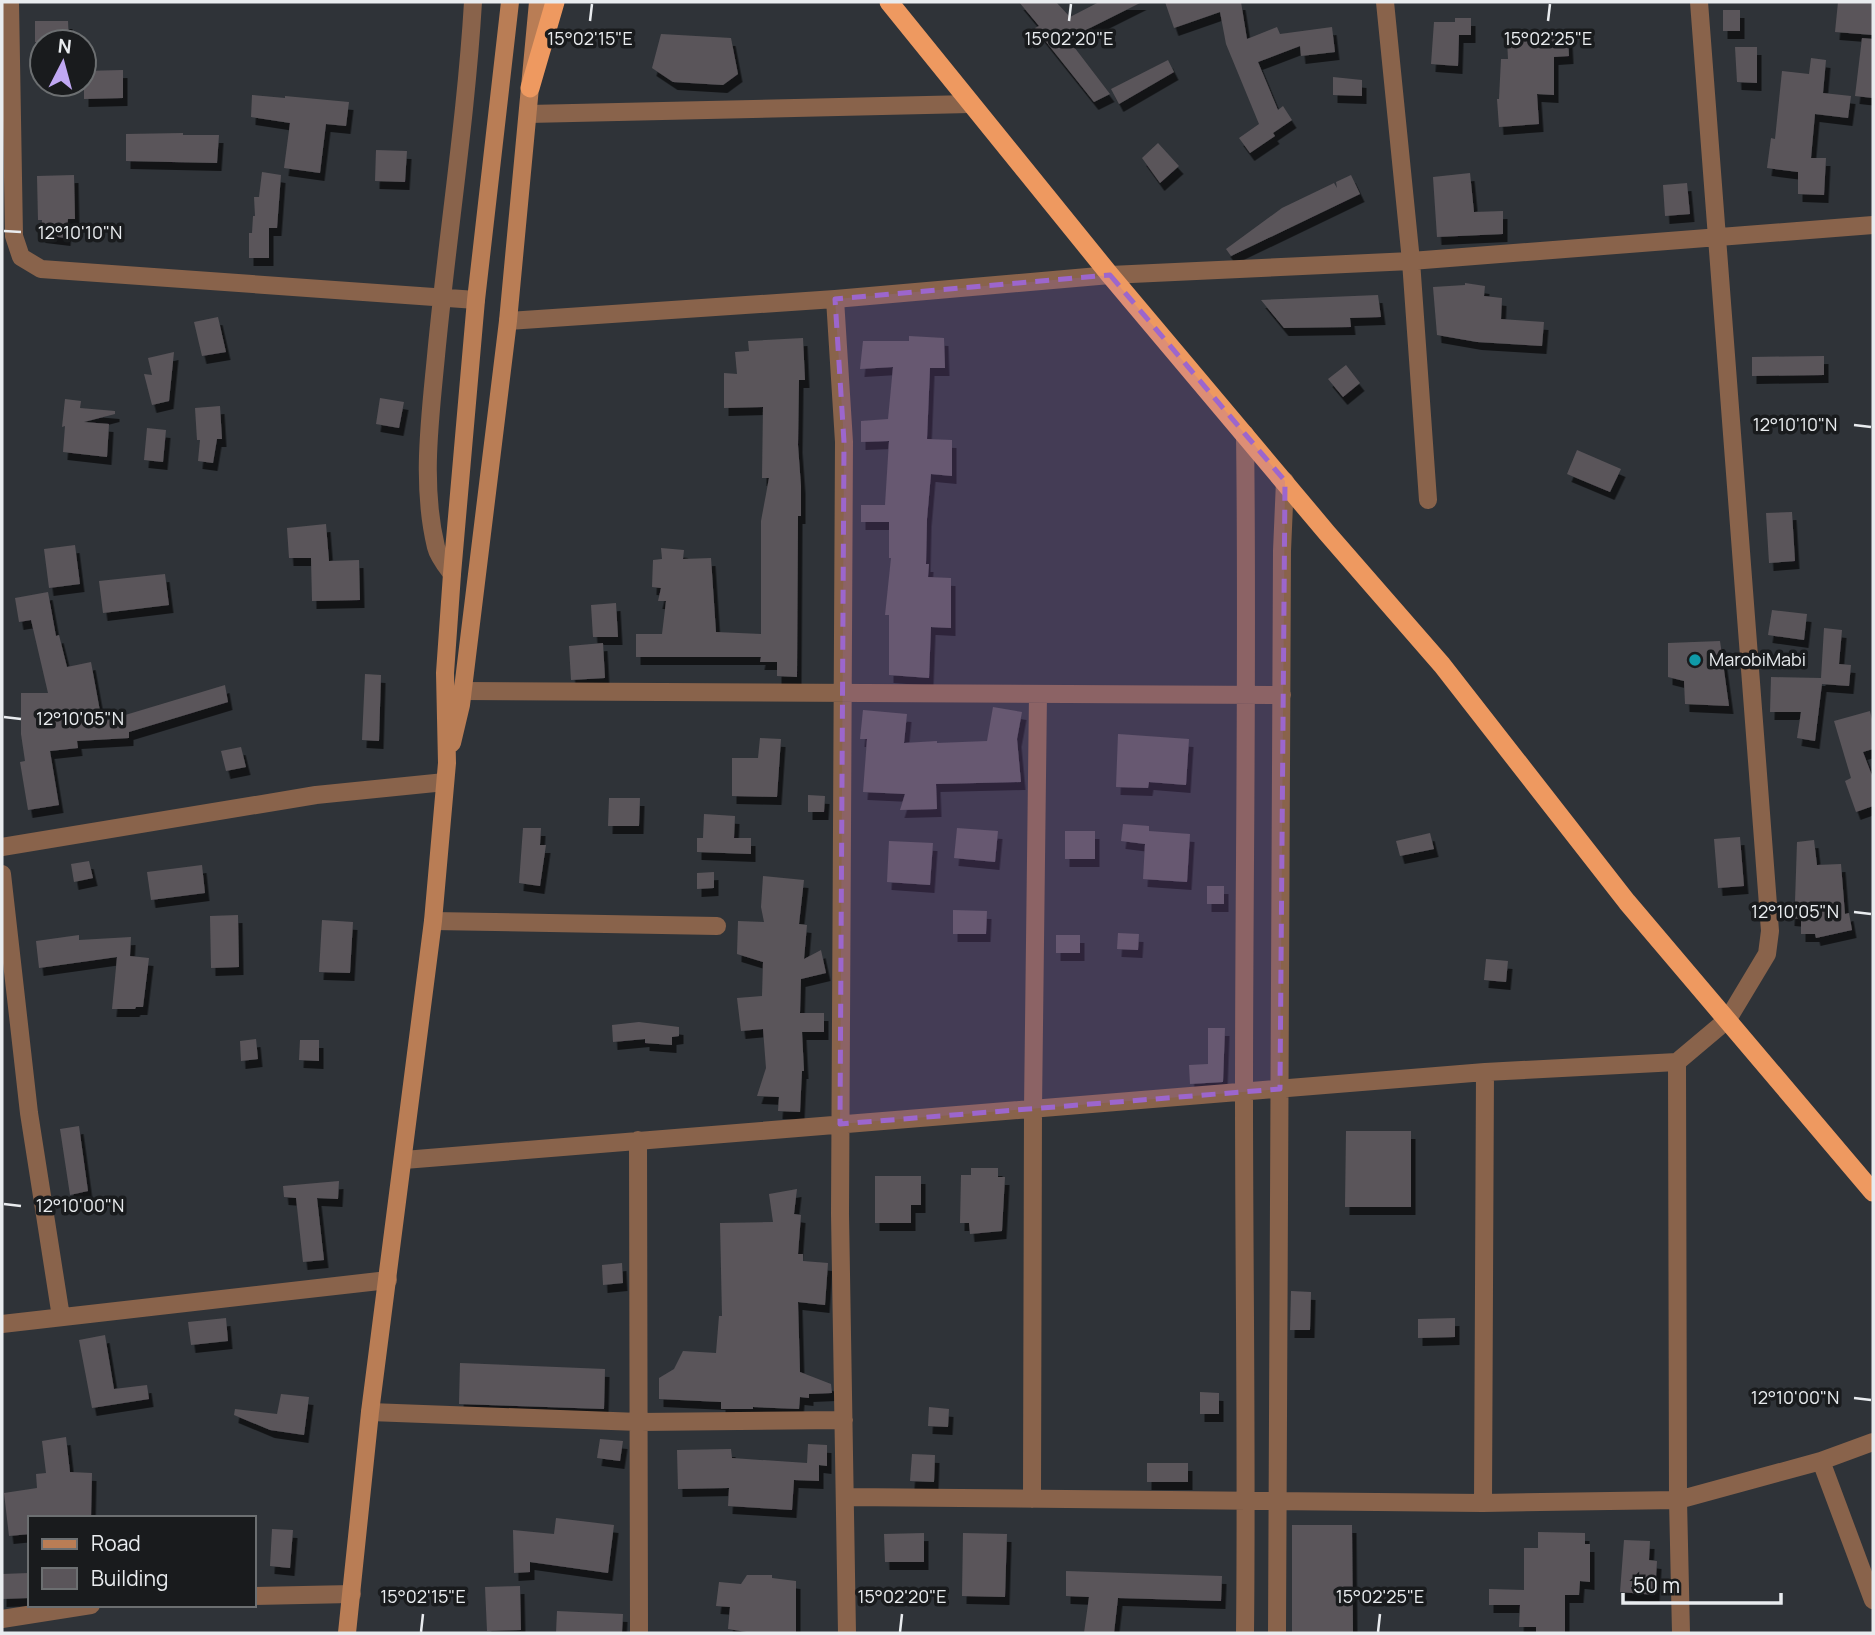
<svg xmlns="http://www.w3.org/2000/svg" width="1875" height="1635" font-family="Manrope,sans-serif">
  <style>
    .building { fill: #5a555a; filter: url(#shadow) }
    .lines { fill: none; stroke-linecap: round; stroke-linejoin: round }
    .minor { stroke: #89634b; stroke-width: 18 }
    .secondary { stroke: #b97d55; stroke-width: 18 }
    .trunk { stroke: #ee9960; stroke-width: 19 }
    .marked { fill: #9c66cd; fill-opacity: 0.2; stroke: #9c66cd; stroke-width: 5; stroke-dasharray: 14 9; stroke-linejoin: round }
    .ticks { fill: none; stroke: #e9ecef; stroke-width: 2.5 }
    .culture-dot { fill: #0f9aa8; stroke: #191b1d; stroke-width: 2.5 }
    .labels { text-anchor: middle; stroke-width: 7; stroke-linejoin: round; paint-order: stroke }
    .poi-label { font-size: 18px; fill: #e9ecef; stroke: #191b1d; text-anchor: start }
    .ticks-label { font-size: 18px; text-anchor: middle; fill: #e9ecef; stroke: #191b1d; stroke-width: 7; stroke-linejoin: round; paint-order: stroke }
  </style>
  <defs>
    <filter id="shadow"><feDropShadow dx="4.5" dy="8" stdDeviation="0" flood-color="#0009"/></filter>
  </defs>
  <rect width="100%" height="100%" fill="#2f3338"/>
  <path class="building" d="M1019,2H1056L1070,17L1099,2H1142L1068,39L1110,94L1094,102L1035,28L1039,26Z
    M1165,2H1241L1247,39L1277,27L1280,34L1332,27L1335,52L1301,56L1300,46L1258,62L1278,110L1283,106L1292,120L1273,133L1275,136L1250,153L1239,138L1259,124L1226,44L1220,12L1174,28Z
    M1838,2H1873V35L1835,32Z
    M1723,10H1740V31H1723Z
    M1455,18H1471V35H1459L1458,66L1431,64L1434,22H1455Z
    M35,21H68L69,42H35Z
    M661,34L731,38L738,74L723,85L673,82L652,68Z
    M1568,37L1569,56L1554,57V95L1537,94L1539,124L1499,127L1497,99H1499L1501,59H1508L1507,39Z
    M1862,38L1873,39V98L1855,96Z
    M1735,47H1757V83L1737,82Z
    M1811,58L1826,60L1823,93L1851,96L1848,118L1815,114L1811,158H1826L1824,195L1798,194V172L1767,168L1771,138L1775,139L1782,71L1809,74Z
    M1168,60L1174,72L1119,104L1111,89Z
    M123,70V98L84,99V71Z
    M1333,77L1362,80V96L1333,95Z
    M252,95L285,98V96L349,102L346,126L326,124L320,173L284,168L290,123L251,117Z
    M183,133V135H219L217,163L126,161V134Z
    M1158,143L1179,166L1160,183L1142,158Z
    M376,150L407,151L405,182L375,181Z
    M262,172L281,175L277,228H269V258H249V233H252L253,216H255L254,197H259Z
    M1470,173L1474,212L1503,211V234L1437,237L1433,177Z
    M74,175L75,219H68L66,238L41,235L42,220H38L37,176Z
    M1351,175L1360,194L1231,256L1226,249L1282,208L1334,183L1337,188L1336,182Z
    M1687,183L1690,214L1665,216L1663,185Z
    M1465,283L1485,286L1484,296L1502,298L1501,319L1544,322L1542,346L1477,342L1437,335L1433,287L1465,285Z
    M1378,295L1381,317L1350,318L1351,327L1284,328L1261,300Z
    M218,317L226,352L202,356L194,322Z
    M909,336L944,338L945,368H930L927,439L952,440V476L931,474L927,519L926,564H929L928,577L951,578V628L931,627L929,678L889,675V615H885L891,558H889V522H861V505H885L889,441L861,442V421L888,419L893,367L860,369L863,341H909Z
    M803,338L805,380H799L798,445L801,486V516H798L797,677L777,676V662H760L761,657H636V634H662L666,601H658L661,588L652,587L653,560L662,559L661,548L684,550L683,559L711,558L716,632L761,634V521L769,478H762L763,407L724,408V373L737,374L735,352L749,351L748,341Z
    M174,352L169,401L152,405L144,374L152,375L148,358Z
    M1824,356V375L1752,376V357Z
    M1346,365L1360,383L1343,397L1328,379Z
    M380,398L404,402L399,428L376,424Z
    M65,399L81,401L80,408L115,411V414L84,422L109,424L107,457L63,452L65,426L62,427Z
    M220,406L222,439H217L213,463L198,461L200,440H197L195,408Z
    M147,428L166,430L163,462L144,460Z
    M1577,450L1621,469L1610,492L1567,474Z
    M1792,512L1795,561L1769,563L1766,513Z
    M326,524L329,561L359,560L360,600L312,601L311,558H289L287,528Z
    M75,545L80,584L49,588L44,549Z
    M165,574L169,605L103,613L99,581Z
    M48,592L56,636L59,635L67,667L91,662L102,722L225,685L228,702L129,732V738L77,741L78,748L50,751L59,805L28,810L20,762L25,761L21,734V693H48L31,620L19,622L15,598Z
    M616,603L618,637H593L591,605Z
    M1772,610L1807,614L1804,640L1768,635Z
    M1824,628L1842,630L1839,664L1851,665L1849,686L1822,684L1815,741L1797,738L1801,712H1770L1771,677L1821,678Z
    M1720,641L1729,706L1685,704L1684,681L1668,677V643Z
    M603,643L605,678L571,680L569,646Z
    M365,674L381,675L379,741L362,740Z
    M993,707L1022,712L1017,739L1021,782L936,784L937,809L900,810L905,794L863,792L867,739H860L863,710L907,714L904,743L937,741V743L987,741Z
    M1870,711L1873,723V749L1863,752L1873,778V806L1856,812L1845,781L1851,778L1834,721Z
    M1118,734L1189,739L1186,785L1149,782L1148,788L1116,787Z
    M760,738L781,739L777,797L732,796V758H758Z
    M241,747L246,767L226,771L221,751Z
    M808,795L825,796L824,812H808Z
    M609,798H640L639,826H608Z
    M704,814L735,816L734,838H751V854L697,852V838H703Z
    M1123,824L1149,826V831L1190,834L1187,882L1143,879L1145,844L1121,841Z
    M523,828H541L540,845H546L540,886L519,883Z
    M957,828L998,831L995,862L954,858Z
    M1065,831H1095V859H1065Z
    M1430,833L1434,849L1400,856L1396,841Z
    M1740,837L1744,886L1718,888L1714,839Z
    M1814,840L1817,865L1841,864L1845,914L1849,913L1852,930L1816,938L1815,934H1801V919L1790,918L1791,902H1795L1797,842Z
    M889,841L933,843L930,885L887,882Z
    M89,861L93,878L74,882L71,864Z
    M202,865L205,893L151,900L147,872Z
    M714,872V888L697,889V873Z
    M763,876L804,880L799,924L807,925L804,959L821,950L826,973L801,979L800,1013H824V1032H802L804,1071H802L800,1112L778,1111L779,1097L757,1096L766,1068L763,1029L741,1031L737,998L762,996L763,962L737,954L738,921L764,922L761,907Z
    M1207,886H1224V904H1207Z
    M953,910L987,911L986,934H953Z
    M238,915L239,967L211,968L210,916Z
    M322,920L353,922L350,973L319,972Z
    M1118,933L1139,934L1138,950L1117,949Z
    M79,935V940L131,937L130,956L149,958L143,1007H136L135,1009H112L117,957L39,968L36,941Z
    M1056,935H1080V953H1056Z
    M1486,959L1508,961L1506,982L1484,980Z
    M639,1022L679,1027V1036L672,1037V1045L645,1043V1039L613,1042L612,1025Z
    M1208,1028H1225L1223,1082L1190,1084L1189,1065L1208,1064Z
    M256,1039L258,1059L241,1061L240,1041Z
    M300,1040H319V1061L299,1060Z
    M79,1126L88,1191L70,1195L60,1129Z
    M1346,1131H1411V1207H1345Z
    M971,1168H998V1177H1005L1002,1231L970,1234L969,1223H960L961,1175H971Z
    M875,1176H921V1205H911V1223H875Z
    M339,1181L338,1199L317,1198L324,1260L303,1262L296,1198L284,1197L283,1186Z
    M797,1189L794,1214L801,1215L798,1254H803V1261L828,1263L825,1305L798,1302L800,1372L831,1384L832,1393L809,1394V1398L800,1397L799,1409L753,1407V1409H721V1402L659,1399V1378L674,1369L683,1351L716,1353L719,1316H722L720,1223L773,1222L769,1194Z
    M622,1263L623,1283L603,1285L602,1265Z
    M1291,1291L1311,1292L1310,1330H1290Z
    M226,1318L228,1341L191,1345L188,1322Z
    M1455,1318V1337L1418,1338V1319Z
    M105,1335L114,1389L147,1385L149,1399L92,1408L79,1340Z
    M460,1363L605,1369L604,1409L459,1404Z
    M1200,1392L1219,1393V1414H1200Z
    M281,1394L309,1397L304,1435L270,1430L234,1415L235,1409L277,1414Z
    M929,1407L949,1409L948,1427L928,1426Z
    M66,1437L70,1472L92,1473L91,1518H30V1534L9,1536L4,1493L37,1488L36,1474L46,1473L42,1441Z
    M600,1439L623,1441L620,1461L597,1458Z
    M808,1444L827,1445V1466L819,1465V1481L794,1480L792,1510L728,1506L729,1488L678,1489L677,1450L731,1449L732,1458L807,1463Z
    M912,1454L935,1455L934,1482L910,1481Z
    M1147,1463H1188V1482H1147Z
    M556,1518L614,1525L608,1573L530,1562V1572L514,1573L513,1530L554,1534Z
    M1292,1525H1352L1353,1633H1292Z
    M272,1529L293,1530L290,1568L270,1566Z
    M1538,1532L1585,1533V1544H1590V1582L1580,1581L1579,1595H1565V1633H1536V1627H1519L1520,1605H1489V1589L1524,1590V1548H1538Z
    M924,1533V1562H885L884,1534Z
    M963,1533L1007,1534L1005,1597L962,1596Z
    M1624,1540L1650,1541L1649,1560L1657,1561L1655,1595L1620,1592Z
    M1066,1571L1222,1576L1221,1601L1118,1598L1114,1633H1084L1089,1597L1066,1596Z
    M29,1573V1598L2,1599V1574Z
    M747,1575H772V1578L796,1581V1632L753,1633L728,1629L730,1607L716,1606L719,1582L741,1584Z
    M520,1586L521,1630L487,1631L485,1587Z
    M557,1611L623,1614L622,1633H556Z"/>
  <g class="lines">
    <path class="minor" d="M10,2L14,236L21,257L41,269L476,300
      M528,114L970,104
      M835,299L844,442L840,1214L847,1633
      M508,321L835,299L1110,275L1411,261L1385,2
      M1245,434C1248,653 1244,872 1244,1091C1244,1272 1247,1452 1245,1633
      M1428,500L1411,261L1873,225
      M452,574C446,566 438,556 436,547C421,485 430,419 436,356C447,238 466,120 473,2
      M463,691L1282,695
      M2,847L316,795L445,782
      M2,874L29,1113L61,1317
      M433,921L717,926
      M1677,1062L1678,1500L1681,1633
      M638,1140L639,1633
      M404,1160L1485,1072L1677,1062L1728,1019L1767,954L1770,931L1699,2
      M2,1324L388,1280
      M370,1412L639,1422L844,1420
      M1821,1461L1873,1600
      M846,1497L1483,1503L1678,1500L1821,1461L1873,1442
      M1032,1499L1033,1108L1038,694
      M1483,1503L1485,1072
      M254,1596L352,1594
      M2,1619L91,1605
      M1277,1633L1282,551L1285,481"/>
    <path class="secondary" d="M452,743L461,705L508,321L538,2
      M347,1633L370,1412L433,921L447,763L445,673L452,574L476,300L510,2"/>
    <path class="trunk" d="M889,2L1110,275L1327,533L1442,665L1627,902L1873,1192
      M530,88L555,2"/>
  </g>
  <path class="marked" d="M1110,275L1285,481L1280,1089L840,1124L844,442L835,299Z"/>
  <path class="ticks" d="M590,21L592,4M1069,21L1071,4M1548,21L1550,4M4,231L21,232M1854,425L1871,427M4,717L21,719M1854,912L1871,914M4,1204L21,1206M1854,1398L1871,1400M421,1632L423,1614M900,1632L902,1614M1378,1632L1380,1614"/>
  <circle class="culture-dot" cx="1695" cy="660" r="7"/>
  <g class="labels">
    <g class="poi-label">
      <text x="1709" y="666">MarobiMabi</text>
    </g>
  </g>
  <g class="ticks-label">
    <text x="590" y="45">15°02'15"E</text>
    <text x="1069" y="45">15°02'20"E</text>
    <text x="1548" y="45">15°02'25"E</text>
    <text x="80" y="239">12°10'10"N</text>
    <text x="1795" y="431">12°10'10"N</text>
    <text x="80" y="725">12°10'05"N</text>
    <text x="1795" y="918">12°10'05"N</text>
    <text x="80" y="1212">12°10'00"N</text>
    <text x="1795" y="1404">12°10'00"N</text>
    <text x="423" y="1603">15°02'15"E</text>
    <text x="902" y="1603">15°02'20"E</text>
    <text x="1380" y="1603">15°02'25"E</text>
  </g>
  <rect width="1875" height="1635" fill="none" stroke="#e9ecef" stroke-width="7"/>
  <rect x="28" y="1516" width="228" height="91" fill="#191b1d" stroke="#6c6f71" stroke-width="2"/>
  <rect x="42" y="1539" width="35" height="10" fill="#b97d55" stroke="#6c6f71" stroke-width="2"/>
  <text x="91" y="1551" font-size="21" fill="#e9ecef">Road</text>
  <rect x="42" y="1568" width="35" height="21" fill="#5a555a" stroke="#6c6f71" stroke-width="2"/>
  <text x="91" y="1586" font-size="21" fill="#e9ecef">Building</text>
  <g transform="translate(63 63) rotate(6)"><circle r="33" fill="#191b1d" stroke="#6c6f71" stroke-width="2"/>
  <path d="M0-5L12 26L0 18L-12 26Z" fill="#c0a8f3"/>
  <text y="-10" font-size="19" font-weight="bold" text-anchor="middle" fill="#e9ecef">N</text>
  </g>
  <path d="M1623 1593v10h158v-10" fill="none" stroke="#e9ecef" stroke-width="3.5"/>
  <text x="1633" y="1593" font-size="21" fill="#e9ecef" stroke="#191b1d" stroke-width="5" paint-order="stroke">50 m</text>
</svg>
